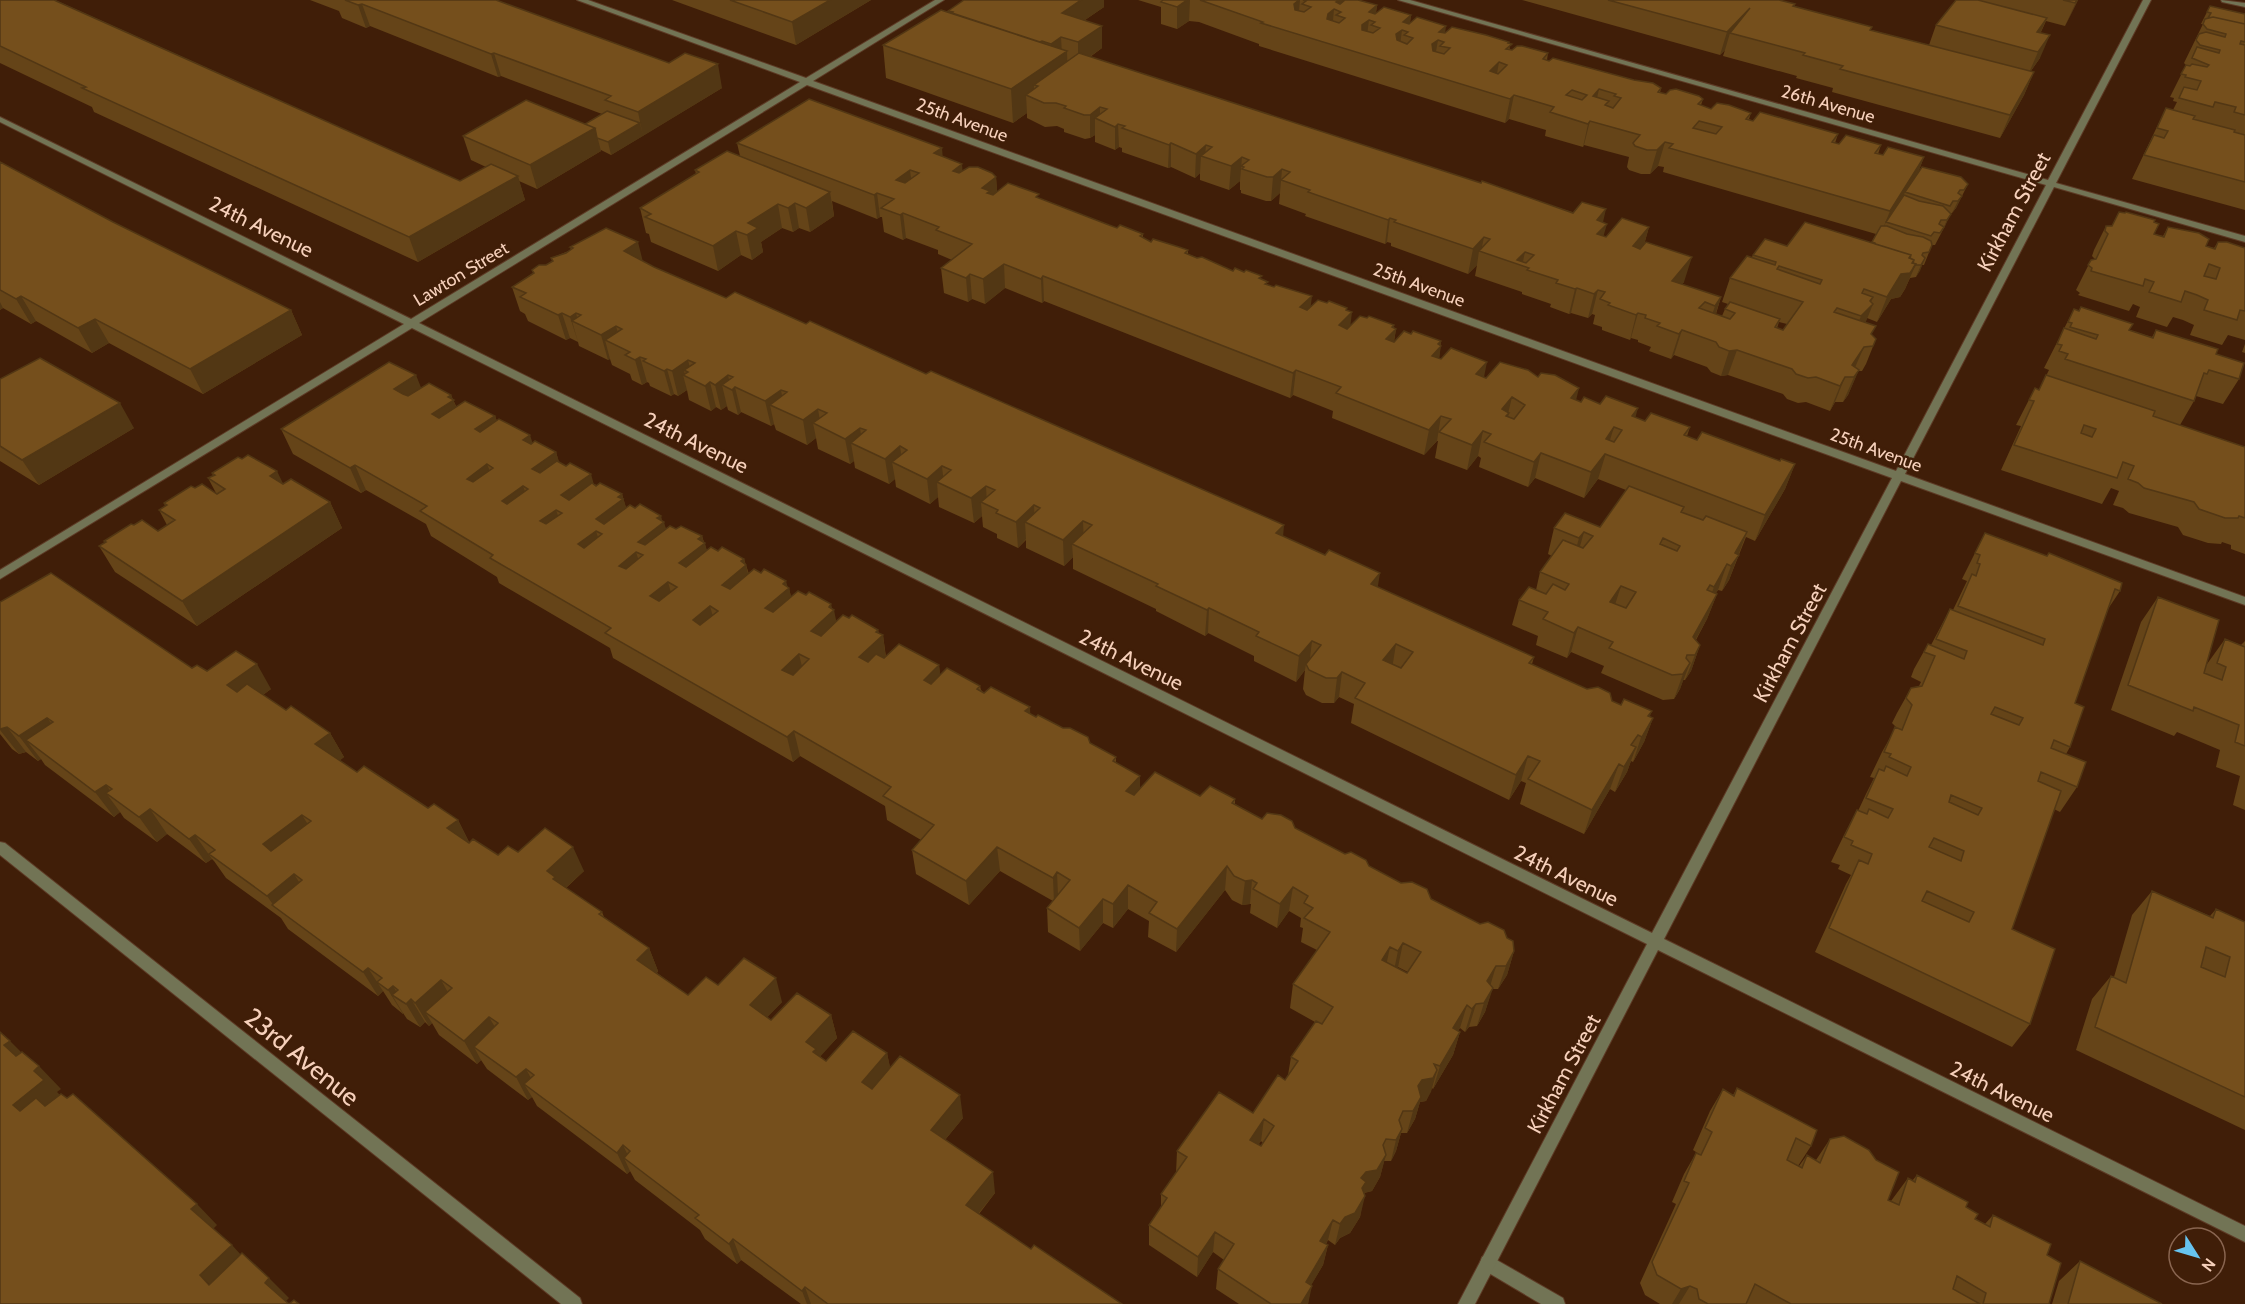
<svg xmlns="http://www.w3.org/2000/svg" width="2245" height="1304" font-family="Cabin,sans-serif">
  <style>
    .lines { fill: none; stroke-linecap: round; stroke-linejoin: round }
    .service-casing { stroke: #5d3a25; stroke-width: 2 }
    .minor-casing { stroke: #5d3a25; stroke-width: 2 }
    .service { fill: #727455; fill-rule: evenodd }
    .minor { fill: #727455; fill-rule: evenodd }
    .wall { fill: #654418; fill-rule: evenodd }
    .shaded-wall { fill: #523714 }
    .building { fill: #754f1c; stroke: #523714; stroke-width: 1.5; fill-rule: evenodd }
    .labels { text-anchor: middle; stroke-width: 5; stroke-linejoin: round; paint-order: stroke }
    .far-street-label { font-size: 18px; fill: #f6d0bb; stroke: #401e08 }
    .street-label { font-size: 21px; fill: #f6d0bb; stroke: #401e08 }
    .near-street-label { font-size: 26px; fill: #f6d0bb; stroke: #401e08 }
  </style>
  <rect width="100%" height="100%" fill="#401e08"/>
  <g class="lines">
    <g class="service-casing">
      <path id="service" d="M1488,1255L1563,1298L1565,1304H1541L1482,1269L1480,1263L1482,1257Z"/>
    </g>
    <g class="minor-casing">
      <path id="minor" d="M577,0H588L806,78L935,0H944L813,81L1896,471L2046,185L1398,0H1410L2048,180L2143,0H2151L2056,183L2245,236V242L2054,187L1905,474L2245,597V605L1901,481L1664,939L2245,1226V1242L1658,950L1475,1304H1458L1647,944L412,328L0,579V570L404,324L0,122V117L411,319L800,82ZM807,85L1892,478L1652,933L419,323Z
        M2221,0L2245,3V7L2222,2Z
        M0,842L5,843L580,1298L582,1304H561L0,855Z"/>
    </g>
    <use href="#service" class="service"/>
    <use href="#minor" class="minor"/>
  </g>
  <path class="wall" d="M0,0H55L460,181L486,167L471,160L463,136L585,124L602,114L501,76L498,77L370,26L366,28L342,18L339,11L310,0H496L722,88L611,155L601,150V151L537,189L519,181L525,200L418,262L94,112L92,107L0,63Z
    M672,0H871L796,45Z
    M964,0H1104V7L1085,20L1102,48L1090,57L1603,222V237H1606L1649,227L1644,245L1684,282L1682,284L1721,297L1716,314L1722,316L1725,309L1728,304L1722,302L1730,278L1752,257L1753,255L1787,246L1871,243L1876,234L1663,172L1664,167L1658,166L1650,174H1641L1629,170L1627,167L1629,157L1584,145L1583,147L1545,136L1546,130L1509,119L1505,123L1259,46V44L1199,22L1189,21L1177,29L1161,24V7L1138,0H1344V1L1377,5L1376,13L1411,15L1410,23L1445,33L1509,42L1510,50L1548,53L1547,60L1661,88L1660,93L1666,94L1703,99L1701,105L1711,109L1751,113L1749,119L1753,121L1838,134L1835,143L1839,144L1881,145L1878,154L1883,155L1924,157L1919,170L1968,184L1956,208L1952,213L1950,214L1945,226L1935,245H1932L1924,265H1922L1916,277L1910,278L1905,289L1900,297L1891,299L1877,322L1867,318L1865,322L1872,336L1876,339L1866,364L1862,371H1858L1848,395L1843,402H1835L1830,411L1806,402L1798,403L1787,399L1783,394L1728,375L1721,376L1711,372L1707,367L1674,355L1671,359L1649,351L1651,347L1638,342V340L1631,338L1630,340L1602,330V327L1593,324L1595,315L1592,314L1588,318L1571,313L1569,314L1550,307L1551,304L1522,294V292L1475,276L1477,265L1468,274L1391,246V243L1387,242L1385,244L1305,216L1306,214L1279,204L1280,193L1271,201H1266L1241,193V190H1240V181L1229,190L1200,180V173L1195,178L1171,167L1168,168L1122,152V148L1119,147L1115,150L1095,142V135L1090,138L1085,139L1064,132V129L1057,126L1045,127L1027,118V113L1013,123L886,78L883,45L948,12V11ZM1779,322L1787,324L1783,330L1777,328Z
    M1522,0H1779L1795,4L1794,7L1871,30L1929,45L1936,25L1956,0H2078L2065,26L2046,21L2041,32L2040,58L2031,71L2034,72L2024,95L2000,138L1832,92L1833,88L1796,78L1797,76L1723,56L1725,50L1720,55Z
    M2210,6L2245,14V210L2132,179L2166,108L2173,110L2177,102L2173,101L2174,98L2170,97L2186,65L2184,63L2203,24H2201Z
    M737,143L943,156L963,171L996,177L997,191L1039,198L1117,228L1143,234V238L1151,242L1188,250V254L1233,271L1261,279L1268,285L1310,307L1327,303L1347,308V311L1350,325L1367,318L1394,325L1393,327L1396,329L1394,342L1411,334L1441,341L1439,359L1484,378L1576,400L1645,421L1690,427L1687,436L1697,440L1780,461L1795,464L1785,489L1755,541L1746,537L1729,580L1722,591L1718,590L1716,593L1717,594L1707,619L1696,640L1700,645L1691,671L1685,680H1683L1680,689L1674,699L1663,700L1601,673L1604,666L1571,652L1567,658L1536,645L1538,636L1512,625L1519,600L1536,590L1540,572L1552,556L1548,554L1554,528L1600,527L1626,490L1598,479L1584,498L1535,478L1528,487L1479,467L1481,458L1478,456L1467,470L1435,458L1438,441H1437L1424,455L1332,418L1333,411L1293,395L1290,398L1044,301L1042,303L1005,288L985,304L972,299L968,302L944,293L941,268L952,260L938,254V250L906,238L903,240L884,232L882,217H880L877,219L832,201L834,216L810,232L799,228L793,232L782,228L761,242L763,252L752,260L741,255L718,271L651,242L649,234L646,233L640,208L696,174L695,170L740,156Z
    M0,162L113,222L291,310L302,335L203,394L109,343L92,353L36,321L31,324L3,308L0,310Z
    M2154,222V234L2163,236L2168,227L2206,246L2214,248L2218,242L2245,248V340L2228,335L2222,345L2190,335L2194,325L2183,320L2173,317L2167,327L2136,317L2140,307L2133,304L2129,311L2078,295L2080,293L2076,290L2091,260L2095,259L2092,256L2094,250L2106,226Z
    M570,247L642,261L654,267L1283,537L1378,587L1534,657L1532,664L1612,701L1653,718L1644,742L1633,762L1631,761L1627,772L1615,792L1610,789L1584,834L1520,804L1526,783L1521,781L1509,800L1351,723L1354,704L1339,697L1334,703H1322L1306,695L1303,689L1305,670L1296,682L1254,661V656L1208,633L1205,636L1156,611V609L1073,569V557L1064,566L1026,548V540L1018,548L997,538V534L983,527L982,516L974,523L939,507L938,497L930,504L896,487L895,479L889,484L855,468L854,461L850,464L818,449L816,438L807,445L776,430L774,424L771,426L741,412L738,415L728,410L727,406L721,410L716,407L711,411L689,400L687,390L678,396L674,394L671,396L650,386L649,383L647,382L642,385L632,380L630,374L612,365L610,359L608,360L579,346L578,342L570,338L566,340L528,321L525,314L520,311L512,287L533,273L532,270L546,265L552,261L551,258L571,250Z
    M2074,309L2129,330L2152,337L2156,330L2216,354L2239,379L2223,404L2196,396L2194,401L2180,425L2245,447V554L2231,549V545L2222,542L2221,544L2208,543L2183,535L2178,527L2129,513L2123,508L2113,505L2119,491L2111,488L2102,504L2001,470L2021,426L2016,425L2035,388L2039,390L2049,370L2044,368Z
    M2245,344V353L2242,352Z
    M0,379L134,428L39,485L0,461Z
    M421,388L451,395L456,406L495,416L497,421L532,443L556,452L559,463L594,484L622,494L626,508L662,521L666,529H676L702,536L707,551H718L744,559L749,574L788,587L789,588L791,597L832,609L836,621L878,630L879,634L883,635L886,657L939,665L940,675L980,686L981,690L984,693L1030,707V714L1116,757V763L1140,788L1200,796L1235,799V804L1262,819L1295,828L1507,938L1514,951L1507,975L1498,989H1492L1485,1012L1477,1026L1469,1027L1465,1032L1460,1028L1458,1031L1460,1032L1453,1055L1433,1089L1432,1088L1426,1101L1420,1102L1415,1119L1407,1133H1401L1396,1151L1391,1161H1384L1380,1177L1372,1191L1364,1193L1360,1217L1350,1233L1340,1238L1335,1245L1328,1240L1326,1244L1328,1245L1323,1265L1311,1285L1308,1304H1239L1216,1289L1218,1269L1224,1260L1213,1252L1197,1277L1149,1245V1225L1161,1208V1194L1176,1173L1177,1151L1253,1113L1285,1080L1288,1075L1291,1057L1315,1022L1290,1008L1293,984L1317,950L1301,942L1303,928L1300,927L1301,918L1289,911L1277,928L1250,913L1251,904H1250L1242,905L1232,900L1225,890L1176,952L1148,937L1149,921L1128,909L1113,928L1103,923L1080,951L1048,932L1047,908L1053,901L1000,871L969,905L916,874L912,850L921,840L887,820L885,806L800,756L793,762L613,658L610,648L499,583L497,577L431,536L426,524L366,490L361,493L293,454L281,429ZM1398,967L1408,972L1407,973L1397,968ZM1261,1141L1263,1143L1261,1146L1258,1145Z
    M212,473L283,483L330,502L342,528L197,626L115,572L99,546L105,543L104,541L134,525L158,531L167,525L159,510L165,506L164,503L195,488L216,493L208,478L213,476Z
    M1985,533L2120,591L2108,609L2075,703L2070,747L2066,754L2077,787L2060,812L2054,809L2012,929L2030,1024L2012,1047L1815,952L1846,884L1851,875L1838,869L1840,865L1831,862L1844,835L1857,810L1858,811L1866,794L1874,778L1870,777L1882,752L1896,727L1892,723L1897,713L1911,688L1919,686L1921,682L1911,677L1914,669L1928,644L1931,645L1950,609L1953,610L1967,581L1962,579Z
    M2158,597L2207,664L2225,639L2241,645L2245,641V810L2233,805L2240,776L2216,767L2220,750L2177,732L2174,736L2111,710L2141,622Z
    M0,602L192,668L271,689L263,695L286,710L330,733L344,757L339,761L357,772L428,808L458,820L469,842L498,855L518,852L584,871L566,888L602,912L604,917L649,948L658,971L657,973L688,995L718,985L782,1002L767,1017L771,1020L831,1015L837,1038L820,1056L826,1061L887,1053L890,1068L963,1118L945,1140L995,1193L979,1214L1031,1249L1122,1304H801L741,1260L737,1264L705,1239L700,1230L635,1180L630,1171L627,1174L537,1106L532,1097L528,1100L487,1069L481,1060L477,1064L439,1035L432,1023L429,1026L425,1022L420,1027L407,1019L403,1013V1014L392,1005L383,991L378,996L288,929L281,918L226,878L214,861L212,859L206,863L167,834L157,842L124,818L120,812L114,817L45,765L41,759L38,761L26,752L19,754L12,749L0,734Z
    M2152,891L2210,916L2216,909L2245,922V1130L2076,1050L2092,999L2111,976L2114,977L2132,915Z
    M1737,1088L1811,1146L1798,1166H1799L1807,1155L1816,1160L1830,1139L1888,1200L1891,1201L1908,1178L1912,1181L1917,1175L1966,1207L1975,1219L1985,1224L1993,1215L2047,1255L2049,1304H1660L1645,1295L1640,1283L1676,1204L1672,1202L1684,1174L1696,1153L1699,1154L1693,1150L1710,1111L1723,1089L1733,1095Z
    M2080,1261L2162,1304H2052L2059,1281Z"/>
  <path class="shaded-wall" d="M830,0H871L796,45L792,22Z
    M1081,0H1104V7L1063,35L1062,13Z
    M1187,0H1190L1189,21L1177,29V7Z
    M1299,0H1300L1298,22L1292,27L1294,4Z
    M1339,0H1344L1342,17L1336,2Z
    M2077,0H2078L2065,26Z
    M362,4L370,26L366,28L358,5Z
    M1377,5L1374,26L1375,22L1369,20L1366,43L1359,48L1362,25L1369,12Z
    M1750,8L1730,33L1725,50L1720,55L1727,32Z
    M1334,9L1332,32L1326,37L1328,14Z
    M1411,15L1408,36V32L1403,22Z
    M2047,18L2037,40V32Z
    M1102,26V48L1078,65V42Z
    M1446,26L1444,42L1439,32Z
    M1402,30L1399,53L1396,34Z
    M2050,35L2040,58L2028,75L2038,52Z
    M1061,37L1062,55L1067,51L1068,84L1038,86L1034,85V99L1026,95L1027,113L1013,123L1011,89L1051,62V44Z
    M1438,40L1434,63L1432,44Z
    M494,53L501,76L498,77L491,54Z
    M1499,62L1495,85L1490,71Z
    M718,64L722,88L643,136L638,112Z
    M2034,72L2024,95L2000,138L2010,115Z
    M1599,89L1594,112L1593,96Z
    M1514,95L1509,119L1505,123L1510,99Z
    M1100,107V121L1095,118V135L1090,138V115Z
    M1590,121L1584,145L1583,147L1588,124Z
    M640,123L643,136L611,155L608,142Z
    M1118,124L1119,147L1115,150V127Z
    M595,128L601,151L537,189L530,165Z
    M1665,142L1658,166L1650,174L1657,150Z
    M1171,143V167L1168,168L1169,145Z
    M1206,145L1205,157L1201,156L1200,173L1195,178L1196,154Z
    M942,148L944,172L934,153Z
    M1242,157L1240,181L1229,190L1231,166Z
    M1924,157L1915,181L1905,192L1900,205L1886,222L1880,236L1890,211Z
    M962,164L964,188L953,171Z
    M1282,169L1280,193L1271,201L1273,177Z
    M910,170L913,194L896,180Z
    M518,176L525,200L418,262L409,237Z
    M996,177L998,201L982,188Z
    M830,192L834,216L810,232L806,208Z
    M877,193L880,217L877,219L874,195Z
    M1962,196L1956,208L1952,213L1958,201Z
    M795,203L799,228L793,232L788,208Z
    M778,204L782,228L761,242L763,252L752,260L747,235L748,223Z
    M1606,209L1601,231L1607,224L1600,248L1591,259L1597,220Z
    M903,213L906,238L903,240L900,215Z
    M1951,214L1945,226L1941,233L1947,220Z
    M1390,218L1387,242L1385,244L1388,220Z
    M1649,227L1642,251L1633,246Z
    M736,231L741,255L718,271L713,246Z
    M1484,237L1481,252L1479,251L1477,265L1468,274L1473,249Z
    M638,242L644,266L624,251Z
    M1525,252L1522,266L1517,260Z
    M1692,257L1684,282L1665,306L1672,281Z
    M1925,258L1920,271L1916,277L1921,265Z
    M1004,264L1005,288L985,304L983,279Z
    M1916,264L1905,289L1900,297L1891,299L1877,322L1887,297L1901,274Z
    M970,274L972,299L968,302L966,278Z
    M1043,276L1044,301L1042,303L1041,279Z
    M1577,288L1571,313L1569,314L1575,289Z
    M1598,290L1592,314L1588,318L1594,294Z
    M21,296L36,321L31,324L16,299Z
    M1312,296L1309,320L1300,307Z
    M1721,297L1713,322L1707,330L1715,306Z
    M1873,297L1868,309L1873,304L1863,329L1851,341L1861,316Z
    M0,302L3,308L0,310Z
    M1347,308L1346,318L1352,312L1349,337L1339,325Z
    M291,310L302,335L203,394L190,369Z
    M562,313L570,338L566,340L558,315Z
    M576,313L579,325L572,321L578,342L570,317Z
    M1638,313L1631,338L1630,340L1636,315Z
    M95,319L109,343L92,353L78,328Z
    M1394,325L1392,332L1396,329L1392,353L1386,339Z
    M616,326L622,348L605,340L610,359L608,360L601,335Z
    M1682,330L1674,355L1671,359L1679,334Z
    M1441,341L1440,348L1441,346L1437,371L1432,356L1438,344Z
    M1864,347L1853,372L1852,365Z
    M1737,350L1728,375L1721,376L1729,351Z
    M640,357L647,382L642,385L635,360Z
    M688,360L693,380L688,372L684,370L685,376L683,375L687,390L678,396L672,371Z
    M1487,362L1482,387L1476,374Z
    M667,369L674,394L671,396L664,371Z
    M1296,370L1293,395L1290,398L1293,373Z
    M1859,370L1848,395L1843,402L1854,377Z
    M416,375L426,400L405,414L394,389Z
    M728,375L731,389L722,385L727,406L721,410L715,385Z
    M1845,377L1835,402L1830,411L1840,386Z
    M710,382L716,407L711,411L705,386Z
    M735,387L741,412L738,415L732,390Z
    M1579,388L1573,413L1571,398Z
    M781,390L785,412L770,405L774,424L771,426L765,401Z
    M451,395L464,425L442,439L432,414L448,397Z
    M1512,397L1508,414L1509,413L1503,438L1502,409Z
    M120,403L134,428L39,485L22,460Z
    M1638,408L1631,433L1632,416Z
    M818,409L821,427L813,423L816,438L807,445L803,420Z
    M495,416L504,441L484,454L475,429Z
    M1441,416L1437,441L1424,455L1429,430Z
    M1614,427L1598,479L1584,498L1591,472L1606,439Z
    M860,428L863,448L851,443L854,461L850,464L845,439Z
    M1483,431L1478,456L1467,470L1472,445Z
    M530,435L538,460L523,440Z
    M900,446L903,467L892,462L895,479L889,484L885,459Z
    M556,452L564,477L541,494L532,469Z
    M1541,453L1535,478L1528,487L1534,462Z
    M487,464L497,489L477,504L467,479Z
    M1795,464L1785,489L1755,541L1765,515Z
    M355,465L366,490L361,493L350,468Z
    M942,466L944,485L937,482L938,497L930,504L927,479Z
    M277,471L289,496L270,476Z
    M591,474L598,499L569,521L561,495Z
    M523,486L532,511L511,526L502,501Z
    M986,486L987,505L981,502L982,516L974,523L971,498Z
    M622,494L631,524L605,544L596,519Z
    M330,502L342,528L197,626L182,601Z
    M1034,505L1035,527L1025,522L1026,539L1018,548L1016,522Z
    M556,510L565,535L540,521Z
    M661,516L663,523L664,522L671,547L646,567L638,542L657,518Z
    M1083,521L1084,546L1072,544L1073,557L1064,566L1063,540Z
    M1284,525L1282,550L1276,533Z
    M596,531L604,556L587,570L578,544Z
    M1584,532L1577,557L1572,564L1579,538Z
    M1747,532L1729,580L1722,591L1731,566L1735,553Z
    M702,536L704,543H705L711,568L686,588L679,563L698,539Z
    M636,552L644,577L619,566Z
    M744,559L746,566V565L752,590L728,610L722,585L741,561Z
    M1727,564L1718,590L1705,612L1714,587Z
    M1380,573L1376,598L1371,584Z
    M786,581L788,588H789L795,613L771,633L765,608Z
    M668,582L675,607L658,622L650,596Z
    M1621,586L1613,611L1610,602Z
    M1717,594L1707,619L1687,655L1693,637Z
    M831,604L833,611L834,610L839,635L816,656L811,631L829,607Z
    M710,606L717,631L700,646L693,620Z
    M1209,608L1208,633L1205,636L1207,610Z
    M1578,627L1571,652L1567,658L1574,633Z
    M878,630L880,638L883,635L886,660L864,682L859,657L876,632Z
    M1312,641L1309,666L1306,664L1305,670L1296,682L1299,656Z
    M1396,644L1392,669L1383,660Z
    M1700,645L1691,671L1685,680L1695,655Z
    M799,654L805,679L788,695L782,670Z
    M1690,663L1680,689L1674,699L1683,674Z
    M257,664L271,689L242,710L227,685Z
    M939,665L942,690L924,680Z
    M1342,672L1339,697L1334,703L1337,678Z
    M1030,707L1031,732L1025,711Z
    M1652,711L1643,734L1653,718L1644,742L1633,762L1648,716Z
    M47,718L66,742L26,740L41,759L38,761L19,736Z
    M7,727L26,752L19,754L0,730V729Z
    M794,731L800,756L793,762L787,737Z
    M330,733L344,757L329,769L315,744Z
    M1636,747L1627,772L1615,792L1624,767Z
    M1528,756L1521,781L1509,800L1516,775Z
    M1619,764L1610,789L1584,834L1592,810Z
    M1140,776V800L1126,791Z
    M106,785L119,802L106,793L120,812L114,817L95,792Z
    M150,809L167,834L157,842L139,817Z
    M302,815L317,839L279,869L263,844Z
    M458,820L470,844L447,828Z
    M195,835L212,859L206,863L189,839Z
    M573,847L584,871L562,891L547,871Z
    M997,847L1000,871L969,905L966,881Z
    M1227,866L1225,890L1176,952L1177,929Z
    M1057,872L1058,896L1054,902L1053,878Z
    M294,874L309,898L274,906L267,896Z
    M1252,880L1250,904L1242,905L1245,881Z
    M1128,885V909L1113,928V904Z
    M1293,887L1289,911L1277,928L1280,904Z
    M1103,899V923L1080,951L1079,928Z
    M1403,943L1398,967L1393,975L1398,951Z
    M1390,947L1385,971L1382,960Z
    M649,948L658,971L647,983L637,960Z
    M1514,951L1507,975L1498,989L1506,966Z
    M1496,966L1489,990L1480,1004L1487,981Z
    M368,968L383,991L378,996L363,972Z
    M776,978L782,1002L757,1028L750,1005Z
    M441,980L454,1003L425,1012L432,1023L429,1026L415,1003Z
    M393,986L403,1003L392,995L403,1013V1014L388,990Z
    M1493,988L1485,1012L1477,1026L1484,1003Z
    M411,999L425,1022L420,1027L406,1004Z
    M1476,1004L1469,1027L1465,1032L1472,1009Z
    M1467,1005L1460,1028L1446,1050L1453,1028Z
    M831,1015L837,1038L819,1058L806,1042Z
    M489,1017L502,1039L474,1047L481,1060L477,1064L464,1041Z
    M1460,1032L1453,1055L1433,1089L1440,1066Z
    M10,1041L33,1064L27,1068L4,1045Z
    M887,1053L892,1076L868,1104L862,1082Z
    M39,1066L61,1089L57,1092L67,1102L36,1127L13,1105L34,1071Z
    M526,1069L538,1091L524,1084L532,1097L528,1100L516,1077Z
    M1437,1070L1431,1092L1426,1101L1420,1102L1415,1119L1407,1133L1413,1111L1418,1086L1422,1080Z
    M960,1095L963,1118L935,1152L931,1130Z
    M1264,1119L1261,1141L1247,1162L1250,1140Z
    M1402,1129L1396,1151L1391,1161L1396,1140Z
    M623,1145L632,1164L624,1158L630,1171L627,1174L617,1153Z
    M1386,1155L1380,1177L1372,1191L1364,1193L1356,1200L1361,1178L1366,1172Z
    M993,1172L995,1193L969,1225L966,1205Z
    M1365,1196L1360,1217L1350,1233L1340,1238L1335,1245L1340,1224L1345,1217Z
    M197,1204L217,1225L212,1230L191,1209Z
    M1333,1220L1328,1240L1316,1261L1320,1241Z
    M1215,1232L1213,1252L1197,1277L1198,1257Z
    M733,1239L741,1260L737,1264L729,1244Z
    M232,1245L251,1266L229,1304L200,1275Z
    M1328,1245L1323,1265L1302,1301L1306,1282Z
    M269,1278L289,1298L284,1303L265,1283Z
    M1312,1286L1308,1304H1301Z
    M1690,1286L1679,1304H1672L1681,1289Z
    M805,1287L811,1304H807L802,1291Z"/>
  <path class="building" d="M0,0H54L460,181L491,164L518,176L409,237L82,88L86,87L0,46Z
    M345,0H496L669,63L685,53L718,64L638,112L605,100L611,96L494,53L491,54L362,4L358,5Z
    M730,0H830L792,22Z
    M964,0H1081L1062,13L1102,26L1078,42L1061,37L1051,44L1042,41L1040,42L952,13L953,12L948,11Z
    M1163,0H1187L1177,7L1161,2Z
    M1200,0H1299L1294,4L1295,10L1304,12L1311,7L1302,4L1306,1L1303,0H1339L1336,2L1340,4L1345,0H1358L1377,5L1369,12L1375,14L1384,7L1411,15L1403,22L1409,24L1417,17L1446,26L1439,32L1445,33L1452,27L1486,35L1509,42L1508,43L1512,44L1506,49L1512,50L1517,46H1522L1548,53L1543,59L1549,61L1553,58L1634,80L1653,83L1661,88L1658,92L1666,94L1670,90L1676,89L1699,96L1703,99L1698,104L1711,109L1717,103L1729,105L1751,113L1746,119L1753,121L1760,112L1838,134L1832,142L1839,144L1846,135L1881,145L1875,153L1883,155L1888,147L1924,157L1890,211L1669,148L1673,144L1665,142L1657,150H1647L1635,146L1633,143L1640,135L1590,121L1588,124L1550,112L1554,107L1514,95L1510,99L1261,23L1263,22ZM1334,9L1341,12L1336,15L1345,18L1339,23L1327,19L1328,14ZM1369,20L1375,22L1371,25L1380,28L1373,33L1362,30V25ZM1402,30L1408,32L1404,35L1413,38L1407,44L1397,40L1396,34ZM1438,40L1444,42L1440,46L1450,48L1444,54L1433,51L1432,44ZM1499,62L1507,65L1498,74L1490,71ZM1599,89L1616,94L1614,96L1621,98L1613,108L1605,105L1609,101L1593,96ZM1572,90L1587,95L1582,100L1566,95ZM1699,121L1722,127L1716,134L1693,128Z
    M1608,0H1779L1795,4L1793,6L1872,27L1870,30L2034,72L2010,115L1840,69L1843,66L1803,55L1805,53L1730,33L1750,8L1727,32Z
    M1956,0H1978L2047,18L2037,32L2050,35L2038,52L1936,25Z
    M2063,0H2077L2075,3Z
    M2210,6L2245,14V24L2213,17L2208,18L2211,13L2207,12Z
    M941,10L1067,51L1011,89L883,45Z
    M2213,17L2245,24V42L2241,41L2240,44L2245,45V115L2234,112L2236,107L2215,102L2213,107L2179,98L2184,87L2197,90L2201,81L2185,77L2186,75L2181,74L2186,65L2190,66L2192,64L2207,67L2209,65L2192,58L2197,47L2219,53L2220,50L2200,45L2196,40L2199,34L2206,32L2225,37L2226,34L2207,29L2203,24L2205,19Z
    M1079,53L1481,183L1482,181L1573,213L1582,202L1606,209L1597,220L1607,224L1597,234L1606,237L1622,218L1649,227L1633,246L1640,249L1646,242L1692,257L1672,281L1721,297L1715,306L1705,302L1699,308L1730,319L1735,313L1725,309L1730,302L1780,319L1775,327L1783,330L1803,302L1730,278L1747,256L1775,265L1776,262L1753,255L1765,239L1787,246L1805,222L1911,255L1909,258L1914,260L1912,263L1916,264L1910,273L1901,274L1887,297L1864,289L1862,293L1873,297L1870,301L1873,304L1861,316L1837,308L1834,312L1876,326L1871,334L1876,339L1873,346L1864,347L1852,365L1859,370L1854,377H1845L1840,386L1816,377L1808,378L1796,374L1792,369L1737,350L1729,351L1719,347L1716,342L1682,330L1679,334L1657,326L1660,323L1645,318L1646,315L1638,313L1636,315L1608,305L1610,303L1600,299L1605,292L1598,290L1594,294L1577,288L1575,289L1556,283L1558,280L1527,270L1529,268L1479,251L1490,239L1484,237L1473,249L1394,222L1396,220L1390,218L1388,220L1308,192L1310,190L1281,180L1290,172L1282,169L1273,177H1267L1242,169L1244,167L1241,166L1249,160L1242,157L1231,166L1201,156L1212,147L1206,145L1196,154L1171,143L1169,145L1122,128L1125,126L1118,124L1115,127L1095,118L1107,109L1100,107L1090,115H1084L1064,108L1066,106L1056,103H1044L1026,95L1038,86L1034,85ZM1525,252L1534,255L1526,263L1517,260ZM1779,266L1822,280L1820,284L1777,269Z
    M809,99L942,148L934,153L962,164L953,171L959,173L969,167H978L992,173L996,177L982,188L990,191L987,193L993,195L1008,183L1039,194L1036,197L1109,225L1117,228L1120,225L1143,234L1140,236L1151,242L1153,239L1179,247L1188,250L1185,253L1197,258L1202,257L1233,271L1235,268L1244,272L1246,270L1262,276L1259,278L1268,282L1265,284L1274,287L1276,285L1312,296L1300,307L1307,310L1318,300L1327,303L1329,301L1347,308L1346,310L1352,312L1339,325L1347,329L1360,316L1367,318L1369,316L1394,325L1392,327L1396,329L1386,339L1394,342L1404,331L1411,334L1413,331L1441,341L1438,344L1441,346L1432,356L1441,359L1451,348L1487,362L1476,374L1486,378L1500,362L1528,370L1538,377L1541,373L1555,375L1579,388L1571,398L1581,402L1584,397L1600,404L1606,396L1638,408L1632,416L1645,421L1651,413L1690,427L1684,435L1697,440L1702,432L1780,461L1781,459L1795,464L1765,515L1605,454L1591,472L1541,453L1534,462L1484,442L1491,434L1483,431L1472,445L1439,432L1451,419L1441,416L1429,430L1336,393L1341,387L1296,370L1293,373L1043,276L1041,279L1004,264L983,279L970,274L966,278L941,268L972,244L936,230L939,227L903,213L900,215L881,208L894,199L877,193L874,195L737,143ZM910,170L919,173L905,183L896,180ZM1512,397L1525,405L1514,419L1506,416L1509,413L1502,409ZM1614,427L1622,430L1614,442L1606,439Z
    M526,100L595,128L530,165L463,136Z
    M2166,108L2195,116L2193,119L2235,130L2234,132L2245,135V182L2144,155L2154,135L2164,138L2168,131L2157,128Z
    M607,111L640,123L608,142L597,138L595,128L585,124Z
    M727,151L830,192L806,208L795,203L788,208L778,204L748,223L758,228L747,235L736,231L713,246L645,217L651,214L640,208L699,172L695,170Z
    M0,162L113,222L291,310L190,369L95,319L78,328L21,296L16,299L0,290Z
    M1922,167L1961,177L1968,184L1964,190H1960L1958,193L1962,196L1958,201H1953L1950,206L1905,192Z
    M1904,195L1919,201L1943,206L1951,214L1947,220H1941L1939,224L1944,227L1940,233L1934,232L1931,236L1886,222Z
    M2119,212L2125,213L2126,212L2155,220L2154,222L2159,224L2154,234L2164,237L2168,227L2199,233L2209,239L2206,246L2215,249L2218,242H2227L2245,248V311L2240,310L2237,320L2204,310L2208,300L2197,295L2185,291L2181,302L2149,292L2154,282L2145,279L2143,286L2091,271L2092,268L2088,265L2091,260L2096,259L2108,234L2105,231L2106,226H2112ZM2209,264L2220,268L2216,279L2204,276Z
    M1881,226H1887L1907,234L1923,237L1931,241L1932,245L1929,252L1923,253L1922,255L1925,258L1921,265H1915L1913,268L1916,264L1913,263L1914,260L1910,258L1911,255L1875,244V243L1872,242Z
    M606,228L638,242L624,251L654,267L726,298L735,292L806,324L810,321L926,374L931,371L1284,525L1276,533L1325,555L1329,550L1380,573L1371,584L1534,657L1529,663L1587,689L1598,687L1610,693L1612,701L1621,705L1624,699L1652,711L1648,716L1653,718L1642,737L1638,735L1631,745L1636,747L1624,767L1619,764L1592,810L1528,779L1540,761L1528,756L1516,775L1355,698L1365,683L1342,672L1337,678H1326L1309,670L1306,664L1321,645L1312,641L1299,656L1256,636L1259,632L1209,608L1207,610L1156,586L1158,584L1072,544L1092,525L1083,521L1063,540L1025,522L1040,508L1034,505L1016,522L996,513L998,510L981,502L995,490L986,486L971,498L937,482L951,470L942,466L927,479L892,462L907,450L900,446L885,459L851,443L866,430L860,428L845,439L813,423L827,413L818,409L803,420L770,405L787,392L781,390L765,401L735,387L732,390L722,385L733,377L728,375L715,385L710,382L705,386L683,375L688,372L684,370L695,363L688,360L672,371L667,369L664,371L643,361L646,359L640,357L635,360L625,355L630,352L605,340L622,329L616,326L601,335L572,321L581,315L576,313L570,317L562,313L558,315L520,297L526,293L512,287L534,273L532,270L539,265H546L553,261L551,258L566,253L573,248L570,247ZM1396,644L1413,652L1401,668L1383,660Z
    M2081,307L2133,324L2129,330L2153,338L2156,330L2218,349L2216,354L2244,363L2239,379L2209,370L2207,374L2204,373L2194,401L2065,359L2068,354L2059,351L2062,345L2057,344L2064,328L2096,339L2098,335L2070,327L2072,323L2068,322L2074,309L2079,311Z
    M40,358L120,403L22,460L0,446V379Z
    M389,362L416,375L394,389L403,394L408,396L429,383L451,395L448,397L454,400L432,414L439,418L465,401L495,416L475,429L480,432L499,419L530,435L523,440L531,444L535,441L556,452L532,469L540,473L557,461L566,466L570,463L591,474L561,495L569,500L592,483L596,486L600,483L622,494L618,497L623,499L596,519L604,524L630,505L635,508L640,504L661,516L657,518L664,522L638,542L645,545L670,526L676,529L681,526L702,536L698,539L705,543L679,563L686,567L711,547L718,551L722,547L744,559L741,561L746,565L722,585L730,589L754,569L761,573L764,569L786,581L783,584L789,588L765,608L773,612L798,591L806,595L809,592L831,604L829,607L834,610L811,631L821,636L843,615L849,618L852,615L878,630L876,632L883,635L859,657L868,662L876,654L884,658L899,644L939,665L924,680L931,684L947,668L980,686L977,689L984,693L991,687L1030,707L1025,711L1036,717L1038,715L1063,728H1070L1088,737L1090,743L1116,757L1113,761L1140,776L1126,791L1134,795L1155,772L1200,796L1210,786L1235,799L1232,803L1262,819L1267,813L1281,815L1292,821L1295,828L1345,854L1351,852L1366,860L1369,866L1401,883L1412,882L1427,889L1431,899L1480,924L1488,922L1504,930L1507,938L1513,941L1514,951L1506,966H1496L1487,981L1493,988L1484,1003L1476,1004L1472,1009L1467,1005L1453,1028L1460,1032L1440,1066L1434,1064L1437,1070L1433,1078L1422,1080L1418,1086L1421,1097L1413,1111H1403L1399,1120L1402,1129L1396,1140L1386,1139L1383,1145L1386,1155L1377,1170L1366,1172L1361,1178L1366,1182L1362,1188L1365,1196L1355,1213L1345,1217L1340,1224L1333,1220L1320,1241L1328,1245L1306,1282L1312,1286L1301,1304H1271L1218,1269L1234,1244L1215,1232L1198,1257L1149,1225L1167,1198L1161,1194L1187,1157L1177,1151L1219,1092L1253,1113L1278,1075L1285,1080L1298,1061L1291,1057L1316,1021L1322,1024L1333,1007L1293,984L1330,932L1304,918L1313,908L1304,903L1308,896L1293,887L1280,904L1253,889L1257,883L1252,880L1245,881L1234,876L1227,866L1177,929L1149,913L1157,902L1128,885L1113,904L1103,899L1079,928L1047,908L1070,880L1057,872L1053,878L997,847L966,881L912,850L934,825L883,796L891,787L794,731L787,737L605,633L611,628L490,558L493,555L420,511L427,506L355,465L350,468L281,429ZM487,464L493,468L473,482L467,479ZM523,486L528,489L507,504L502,501ZM556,510L562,513L546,524L540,521ZM596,531L602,534L584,548L578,544ZM636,552L643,555L626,569L619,566ZM668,582L677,587L659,601L650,596ZM710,606L718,611L700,625L693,620ZM799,654L809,659L793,675L782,670ZM1403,943L1421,952L1407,973L1382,960L1390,947L1398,951ZM1264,1119L1274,1126L1261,1146L1250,1140Z
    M2046,375L2155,411L2153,416L2245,447V518L2239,516L2238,518H2225L2199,509L2194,502L2144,488L2138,483L2128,479L2134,466L2123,462L2117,478L2014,445L2034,401L2029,400L2035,388L2039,390ZM2084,425L2096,429L2092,437L2081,433Z
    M248,455L277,471L270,476L283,484L291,479L330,502L182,601L99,546L106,542L104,541L131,524L134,525L142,520L158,531L175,520L159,510L167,505L164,503L191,486L195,488L202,484L217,494L225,489L208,478L215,475L212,473L238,457L242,459Z
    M1629,486L1684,507L1681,512L1703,520L1706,516L1747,532L1735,553L1739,555L1731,566L1727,564L1714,587L1710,585L1707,590L1717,594L1693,637L1700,645L1695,655H1687L1686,658L1690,663L1683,674L1672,675L1609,648L1613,642L1578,627L1574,633L1543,619L1548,612L1519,600L1529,587L1546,594L1553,584L1565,590L1569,584L1540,572L1563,540L1583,548L1593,536L1584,532L1579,538L1554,528L1565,513L1600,527ZM1663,538L1680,546L1677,551L1660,544ZM1621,586L1636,592L1626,608L1610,602Z
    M1985,533L2047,556L2049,553L2122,583L2120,591L2115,589L2075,703L2084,707L2070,747L2054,740L2051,748L2086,762L2077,787L2041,772L2038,781L2061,791L2012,929L2055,949L2030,1024L1829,928L1859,860L1868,864L1872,854L1851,845L1853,841L1844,837L1857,810L1867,814L1869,809L1888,818L1893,809L1866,798L1879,769L1884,771L1886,766L1907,776L1911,767L1889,757L1891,754L1884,752L1895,727L1902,730L1912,705L1906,698L1911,688L1922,686L1935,656L1924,652L1928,644L1964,659L1967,651L1936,639L1950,609L2043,645L2045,639L1958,606L1972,574L1976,576L1980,564L1977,563L1980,555L1975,553ZM1995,707L2023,718L2019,725L1991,714ZM1951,795L1982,808L1978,815L1949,802ZM1934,838L1964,851L1961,861L1929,847ZM1927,891L1974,912L1969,922L1922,901Z
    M51,573L192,668L197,665L207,671L236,651L257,664L227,685L237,692L247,684L286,710L291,706L330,733L315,744L357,772L364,766L428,808L434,804L458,820L447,828L469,843L473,839L498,855L508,846L518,852L545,828L573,847L547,871L555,877L553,879L602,912L599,914L649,948L637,960L688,995L706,977L718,985L744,958L776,978L750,1005L771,1020L797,993L831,1015L806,1042L816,1049L813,1052L826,1061L853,1031L887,1053L862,1082L872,1089L900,1056L960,1095L931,1130L993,1172L966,1205L1031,1249L1034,1245L1122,1304H828L805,1287L802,1291L733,1239L729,1244L695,1218L699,1215L624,1158L630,1151L623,1145L617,1153L524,1084L534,1075L526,1069L516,1077L474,1047L498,1023L489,1017L464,1041L425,1012L452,988L441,980L415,1003L411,999L406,1004L392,995L398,990L393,986L388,990L377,982L382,978L368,968L363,972L272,905L302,880L294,874L267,896L209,854L215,850L195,835L189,839L150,809L139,817L106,793L112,789L106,785L95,792L26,740L53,722L47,718L19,736L7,727L0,729V602ZM302,815L311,821L271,851L263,844Z
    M2158,597L2219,620L2204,673L2222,680L2226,667L2217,663L2225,639L2245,647V746L2235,742L2239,725L2194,707L2193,711L2128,685Z
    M2152,891L2213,918L2216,909L2245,922V1097L2095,1027L2111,976L2126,983ZM2206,947L2230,957L2225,977L2201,967Z
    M0,1032L10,1041L4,1045L16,1056L22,1052L39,1066L34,1071L44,1080L13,1105L20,1111L36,1098L45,1106L61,1094L67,1098L73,1094L197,1204L191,1209L232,1245L200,1275L209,1285L242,1253L269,1278L265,1283L289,1304H0Z
    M1737,1088L1817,1130L1811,1146L1796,1138L1787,1160L1802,1168L1807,1155L1820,1163L1830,1139L1844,1136L1869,1150L1876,1160L1899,1172L1888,1200L1899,1205L1908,1178L1915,1182L1917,1175L1968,1202L1966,1207L1978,1214L1975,1219L1990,1227L1993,1215L2051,1244L2047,1255L2061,1263L2049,1304H1983L1986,1293L1957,1276L1953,1289L1980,1304H1791L1755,1284L1746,1304H1708L1699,1299L1697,1289L1690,1286L1681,1289L1657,1275L1652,1262L1689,1183L1684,1181L1696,1153L1701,1155L1712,1132L1705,1128L1723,1089L1734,1096Z
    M2080,1261L2162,1304H2068Z
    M294,1300L299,1304H289Z"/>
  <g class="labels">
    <g class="far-street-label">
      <text transform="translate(1828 104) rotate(16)" y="6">26th Avenue</text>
      <text transform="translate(962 120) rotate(20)" y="6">25th Avenue</text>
      <text transform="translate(461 274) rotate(-31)" y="6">Lawton Street</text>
      <text transform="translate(1419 285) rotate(20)" y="6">25th Avenue</text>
      <text transform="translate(1876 450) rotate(20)" y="6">25th Avenue</text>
    </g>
    <g class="street-label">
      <text transform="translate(2014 212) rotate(-62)" y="7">Kirkham Street</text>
      <text transform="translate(261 227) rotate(26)" y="7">24th Avenue</text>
      <text transform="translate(696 443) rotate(26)" y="7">24th Avenue</text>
      <text transform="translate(1790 643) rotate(-62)" y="7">Kirkham Street</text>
      <text transform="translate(1131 660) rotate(26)" y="7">24th Avenue</text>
      <text transform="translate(1566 876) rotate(26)" y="7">24th Avenue</text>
      <text transform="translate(1564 1074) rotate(-62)" y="7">Kirkham Street</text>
      <text transform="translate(2002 1092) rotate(26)" y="7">24th Avenue</text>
    </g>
    <g class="near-street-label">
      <text transform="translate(302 1057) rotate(39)" y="9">23rd Avenue</text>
    </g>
  </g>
  <g transform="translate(2197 1256) rotate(127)"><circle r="28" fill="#401e08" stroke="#896550" stroke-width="1.5"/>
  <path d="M0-4.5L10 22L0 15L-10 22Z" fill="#67c4f0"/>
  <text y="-9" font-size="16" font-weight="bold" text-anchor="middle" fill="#f6d0bb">N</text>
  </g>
</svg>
